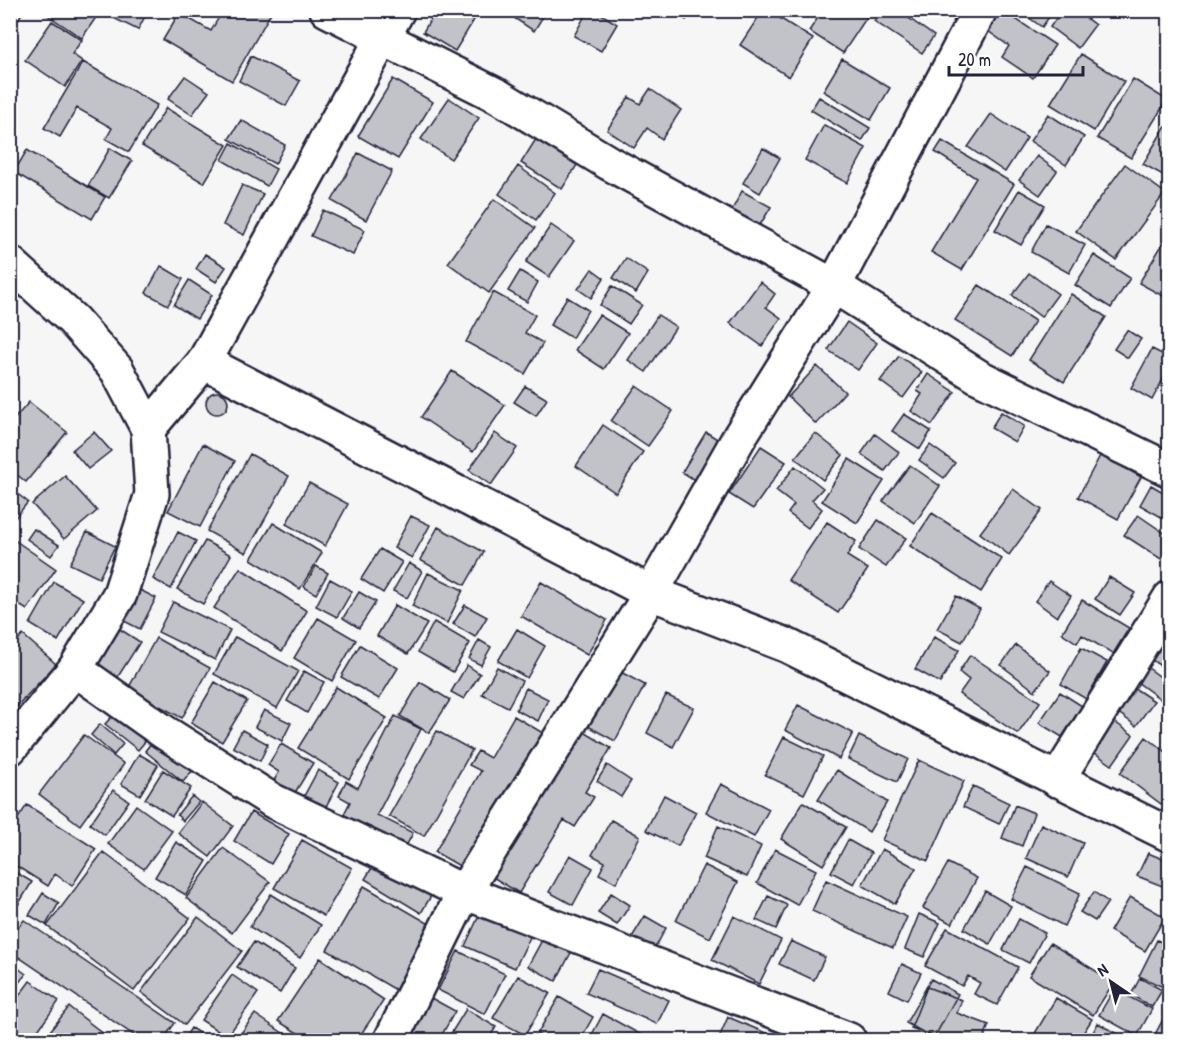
<svg xmlns="http://www.w3.org/2000/svg" width="1180" height="1051" font-family="'Patrick Hand',sans-serif">
  <style>
    .building { fill: #c2c2c9; stroke: #22223b; stroke-width: 1.5 }
    .lines { fill: none; stroke-linecap: round; stroke-linejoin: round }
    .street-casing { stroke: #22223b; stroke-width: 38 }
    .secondary-casing { stroke: #22223b; stroke-width: 38 }
    .street { stroke: #fff; stroke-width: 33 }
    .secondary { stroke: #fff; stroke-width: 33 }
  </style>
  <rect width="100%" height="100%" fill="#f6f6f7"/>
  <filter id="ink" filterUnits="userSpaceOnUse"><feTurbulence type="fractalNoise" baseFrequency=".0167" numOctaves="2"/><feDisplacementMap in="SourceGraphic" scale="12" xChannelSelector="R" yChannelSelector="G"/><feConvolveMatrix kernelMatrix="1 2 1 2 8 2 1 2 1" color-interpolation-filters="sRGB"/></filter>
  <g filter="url(#ink)">
    <path class="building" d="M10,10H24L10,33Z
      M40,10H101L82,38Z
      M107,10H148L138,30L105,14Z
      M223,10L272,11L232,81L163,40L179,13L211,31Z
      M436,10H469L477,15L455,51L423,32Z
      M510,10H547L534,31L508,14Z
      M588,10H595L617,24L601,51L574,36Z
      M673,10H693L686,20Z
      M763,10H767L813,39L789,77L740,45Z
      M823,10H857L867,17L843,53L809,31Z
      M881,10H897L934,36L922,53L874,21Z
      M1002,10L1055,45L1033,78L1002,57L1009,46L988,31Z
      M1018,10H1054L1042,27Z
      M1062,10H1075L1095,25L1078,48L1050,27Z
      M52,21L82,40L72,54L82,61L65,87L25,60Z
      M1081,54L1124,81L1094,131L1050,104Z
      M251,56L300,81L286,106L239,81Z
      M842,59L890,88L871,120L823,91Z
      M83,62L157,105L129,152L106,139L112,128L77,108L60,137L44,128Z
      M185,76L209,92L192,115L168,99Z
      M393,79L433,102L398,159L358,136Z
      M1133,79L1167,100L1131,158L1097,138Z
      M650,89L681,110L662,139L647,128L634,148L607,130L629,97L640,104Z
      M819,97L870,128L862,141L811,110Z
      M449,98L479,118L451,159L421,139Z
      M166,108L227,145L204,183L142,146Z
      M991,114L1027,138L1005,172L968,147Z
      M1048,114L1084,137L1066,165L1030,141Z
      M241,120L285,145L275,164L229,139Z
      M824,125L866,148L847,183L805,160Z
      M1165,127L1170,129V179L1143,164Z
      M536,139L577,165L562,189L521,163Z
      M942,141L1014,184L962,270L931,252L976,178L935,152Z
      M231,143L276,169L267,186L222,160Z
      M110,148L132,161L109,198L88,186Z
      M763,148L780,158L760,193L743,183Z
      M27,150L105,197L92,219L14,172Z
      M358,153L392,171L366,220L332,201Z
      M1037,156L1057,171L1040,195L1019,180Z
      M1125,164L1165,193L1116,260L1076,231Z
      M518,166L555,193L536,220L499,194Z
      M242,185L263,194L244,235L223,225Z
      M1019,190L1045,205L1021,245L995,230Z
      M742,191L771,207L760,225L732,210Z
      M494,199L535,228L489,293L448,263Z
      M323,210L365,230L353,255L311,236Z
      M1046,224L1085,245L1069,273L1031,252Z
      M551,225L574,241L549,277L526,262Z
      M1170,232V300L1139,283Z
      M205,254L226,267L216,282L196,269Z
      M1094,255L1130,278L1111,308L1075,285Z
      M626,258L648,273L636,293L613,278Z
      M161,266L183,279L168,305L146,293Z
      M592,269L604,278L591,298L578,289Z
      M520,271L538,282L527,302L508,291Z
      M1029,273L1058,294L1041,317L1012,295Z
      M189,280L212,295L197,319L174,305Z
      M760,282L775,294L766,307L781,318L762,346L730,323Z
      M979,285L1035,321L1012,356L955,320Z
      M612,286L642,305L629,324L600,305Z
      M493,292L535,315L525,333L543,343L525,374L466,342Z
      M1071,294L1106,317L1064,382L1029,360Z
      M567,297L588,310L572,338L550,325Z
      M599,315L628,333L604,369L575,350Z
      M658,315L676,327L646,372L628,360Z
      M847,322L877,343L858,370L828,350Z
      M1127,330L1141,339L1128,358L1114,349Z
      M1152,349L1170,358V366L1152,400L1131,388Z
      M899,356L922,372L903,398L880,381Z
      M817,366L845,392L816,424L788,397Z
      M452,371L505,405L473,452L421,417Z
      M928,374L955,392L932,425L911,411L922,394L917,391Z
      M525,386L547,399L536,416L514,402Z
      M636,386L673,411L648,446L611,421Z
      M206 403a11 11 0 1 1 22 0a11 11 0 1 1-22 0Z
      M29,402L67,432L26,482L10,469V424Z
      M1001,412L1024,426L1015,442L991,428Z
      M904,414L931,431L920,449L892,431Z
      M603,425L643,452L616,493L576,466Z
      M94,432L111,451L88,469L72,450Z
      M706,432L730,447L706,487L682,472Z
      M495,433L517,448L491,485L469,470Z
      M815,433L843,455L823,480L795,458Z
      M875,434L899,452L885,471L861,454Z
      M203,444L235,461L200,527L168,511Z
      M930,445L955,463L944,478L919,460Z
      M761,446L786,462L753,509L729,494Z
      M250,454L289,476L246,553L207,531Z
      M1101,454L1141,477L1118,519L1078,497Z
      M849,459L884,481L857,523L822,501Z
      M910,465L940,486L915,523L883,501Z
      M795,466L823,488L812,500L822,509L808,528L788,513L794,505L776,491Z
      M65,476L97,511L64,539L32,504Z
      M309,483L348,504L325,546L286,524Z
      M1151,485L1170,496V522L1140,505Z
      M10,488L28,502L10,524Z
      M1013,489L1042,510L1009,555L980,533Z
      M932,513L1002,559L981,592L910,546Z
      M1138,515L1170,537V546L1161,559L1124,535Z
      M411,516L430,525L412,558L394,548Z
      M878,520L906,538L886,567L859,549Z
      M827,522L856,541L847,556L868,569L838,613L788,580Z
      M273,523L322,553L300,589L251,559Z
      M438,527L484,552L465,585L420,560Z
      M34,529L59,545L51,556L27,539Z
      M87,532L115,546L99,578L70,564Z
      M178,532L196,541L171,589L153,579Z
      M13,539L56,569L27,610L10,599V543Z
      M205,541L231,555L203,604L177,589Z
      M380,549L402,562L383,593L361,579Z
      M409,563L422,571L407,598L393,591Z
      M316,566L328,573L316,594L304,587Z
      M240,568L307,611L282,651L214,608Z
      M428,573L463,590L447,623L412,606Z
      M1109,577L1135,593L1120,615L1095,599Z
      M330,579L352,591L337,617L316,606Z
      M1049,581L1071,596L1057,617L1035,601Z
      M54,582L83,599L58,641L30,624Z
      M541,582L607,620L587,655L521,616Z
      M130,585L156,598L140,629L114,616Z
      M359,592L376,602L359,628L343,618Z
      M956,596L980,609L962,642L937,629Z
      M1082,600L1129,628L1113,654L1082,635L1077,643L1062,633Z
      M173,602L230,630L215,660L158,632Z
      M395,605L427,624L408,654L377,636Z
      M465,605L487,617L475,637L453,624Z
      M318,618L356,640L332,681L294,658Z
      M434,622L470,643L453,672L418,652Z
      M112,624L140,642L114,683L86,664Z
      M517,629L545,646L527,678L498,661Z
      M1155,634L1170,643V672L1141,653Z
      M23,635L56,664L10,714V649Z
      M235,637L298,671L277,708L214,674Z
      M934,637L959,650L940,683L915,669Z
      M156,638L210,668L182,718L128,689Z
      M479,640L491,647L481,665L469,659Z
      M360,645L398,668L379,699L341,677Z
      M1016,645L1050,671L1035,691L1001,665Z
      M1081,648L1107,662L1086,699L1061,684Z
      M970,655L1040,702L1018,734L959,694L969,680L959,672Z
      M467,665L480,674L464,699L451,692Z
      M1144,665L1170,684V692L1163,701L1133,679Z
      M497,667L522,681L508,707L482,694Z
      M617,670L645,685L615,741L586,725Z
      M304,671L324,682L307,713L287,701Z
      M215,682L247,701L222,742L191,723Z
      M420,682L450,700L429,733L400,716Z
      M1128,684L1154,701L1136,726L1112,708Z
      M336,687L387,718L349,779L298,748Z
      M526,688L548,699L538,721L516,710Z
      M1060,692L1082,706L1062,737L1039,723Z
      M666,695L694,708L673,747L647,733Z
      M798,705L853,733L839,759L785,730Z
      M121,707L153,732L138,750L105,724Z
      M264,710L291,723L282,741L255,727Z
      M395,716L421,729L377,815L413,833L405,848L343,816L350,802L339,796L346,781L358,788Z
      M514,716L548,736L470,872L435,852L481,771L469,765L478,751L490,758Z
      M1106,716L1133,735L1112,765L1085,746Z
      M100,724L123,744L114,755L91,735Z
      M242,730L268,744L260,761L233,747Z
      M581,730L611,748L585,792L594,797L575,827L564,820L519,893L491,876Z
      M437,731L472,750L424,836L389,816Z
      M159,733L198,764L183,782L145,751Z
      M84,735L124,764L80,825L39,794Z
      M859,736L908,759L897,782L848,759Z
      M784,737L823,756L804,794L765,775Z
      M1146,737L1170,755V793L1161,804L1120,773Z
      M281,744L313,763L293,796L272,784L279,772L268,765Z
      M139,754L158,765L140,795L121,784Z
      M919,760L964,781L928,861L882,840Z
      M607,765L631,781L621,797L597,781Z
      M163,770L191,788L172,816L145,799Z
      M318,770L339,782L324,810L303,798Z
      M837,770L887,802L869,832L818,800Z
      M721,784L769,809L754,837L706,812Z
      M973,786L1009,803L999,824L963,807Z
      M113,790L129,801L105,835L90,824Z
      M664,795L696,812L678,846L646,830Z
      M192,796L199,802L183,821L177,815Z
      M202,802L233,826L210,857L178,833Z
      M803,802L846,827L823,865L781,839Z
      M27,805L96,849L72,886L55,874L48,886L10,862V830Z
      M136,805L172,831L144,869L108,844Z
      M1015,805L1034,813L1022,846L1002,838Z
      M251,812L289,834L271,864L234,841Z
      M611,820L640,836L616,883L599,874L605,862L592,855Z
      M1041,824L1083,843L1068,877L1026,858Z
      M718,826L761,846L747,877L704,858Z
      M302,840L352,868L324,916L274,888Z
      M848,840L871,853L854,884L831,872Z
      M176,842L207,861L186,895L155,877Z
      M223,848L270,882L232,933L186,898Z
      M775,849L816,870L797,905L757,883Z
      M882,849L916,868L895,904L862,885Z
      M103,852L190,918L134,991L47,926Z
      M1148,853L1170,862V889L1137,876Z
      M570,855L593,868L573,905L549,892Z
      M375,863L431,896L421,913L365,879Z
      M948,863L977,878L952,924L923,908Z
      M704,865L738,882L710,938L676,921Z
      M1027,867L1080,893L1064,926L1011,899Z
      M10,869L32,882L18,905L10,901Z
      M826,880L907,917L893,948L812,911Z
      M364,886L433,926L396,990L327,950Z
      M985,891L1011,906L990,944L964,929Z
      M1094,892L1108,902L1095,921L1080,912Z
      M43,893L59,903L46,925L29,915Z
      M611,893L630,905L617,925L598,913Z
      M271,894L321,925L300,958L250,927Z
      M768,896L787,905L776,929L756,920Z
      M1130,897L1165,917L1145,951L1110,931Z
      M483,907L534,929L515,968L465,946Z
      M919,914L940,923L924,957L905,949Z
      M645,916L666,928L651,955L629,942Z
      M734,916L781,940L759,984L712,960Z
      M198,917L242,951L185,1025L141,992Z
      M1019,919L1045,933L1029,963L1003,950Z
      M24,920L175,1023L163,1040H141L10,951V938Z
      M947,928L1018,967L997,1005L974,994L980,983L968,976L962,986L925,966Z
      M547,931L575,945L556,981L528,966Z
      M1157,940L1170,946V990L1139,976Z
      M791,941L825,957L814,980L779,964Z
      M254,942L295,968L280,993L237,967Z
      M1050,943L1114,982L1093,1015L1029,976Z
      M458,951L505,974L485,1014L438,990Z
      M320,958L384,1000L357,1040H309L278,1021Z
      M10,962L26,974L10,993Z
      M902,964L921,973L907,1000L889,991Z
      M598,969L669,1000L657,1024L586,993Z
      M232,975L258,993L227,1037L201,1020Z
      M518,976L550,993L525,1035L493,1018Z
      M1140,978L1162,990L1152,1007L1131,995Z
      M931,979L958,994L934,1038L906,1023Z
      M30,981L59,1001L31,1040H18L10,1035V1008Z
      M927,987L962,1000L957,1013L989,1025L983,1040H944L911,1028Z
      M1114,989L1152,1009L1137,1036L1099,1015Z
      M559,997L593,1017L580,1040H547L537,1034Z
      M431,998L455,1011L439,1040H409Z
      M1056,998L1092,1019L1079,1040H1031Z
      M69,1007L104,1034L99,1040H43Z
      M466,1009L496,1027L488,1040H447Z
      M1167,1012L1170,1013V1040H1152Z
      M255,1014L293,1040H236Z
      M603,1014L647,1038L646,1040H589Z
      M728,1017L768,1034L765,1040H718Z
      M1098,1023L1129,1040H1089Z
      M191,1028L210,1040H183Z"/>
    <g class="lines">
      <g class="street-casing">
        <path id="street" d="M327,10L498,96L609,163L834,286L979,377L1170,470
          M204,362L651,593L786,645L1170,835
          M75,669L164,732L273,801L464,892L849,1040
          M1057,780L1170,598
          M391,1040L464,892L651,593L740,436L834,286L980,10"/>
      </g>
      <g class="secondary-casing">
        <path id="secondary" d="M10,263L73,320L117,370L148,429L152,494L120,594L75,669L10,748
          M148,429L204,362L398,10"/>
      </g>
      <use href="#street" class="street"/>
      <use href="#secondary" class="secondary"/>
    </g>
  </g>
  <rect width="1180" height="1051" fill="none" stroke="#fff" stroke-width="36"/>
  <rect x="18" y="18" width="1144" height="1015" fill="none" stroke="#22223b" stroke-width="2" filter="url(#ink)"/>
  <g transform="translate(1111 982) rotate(325)" stroke="#ffffff" stroke-width="4.5" paint-order="stroke">
  <path d="M0-4.5L10 22L0 15L-10 22Z" fill="#22223b"/>
  <text y="-9" font-size="16" font-weight="bold" text-anchor="middle" fill="#22223b">N</text>
  </g>
  <path d="M949 66v9h134v-9" fill="none" stroke="#22223b" stroke-width="3"/>
  <text x="958" y="66" font-size="18" fill="#22223b" stroke="#ffffff" stroke-width="4.5" paint-order="stroke">20 m</text>
</svg>
